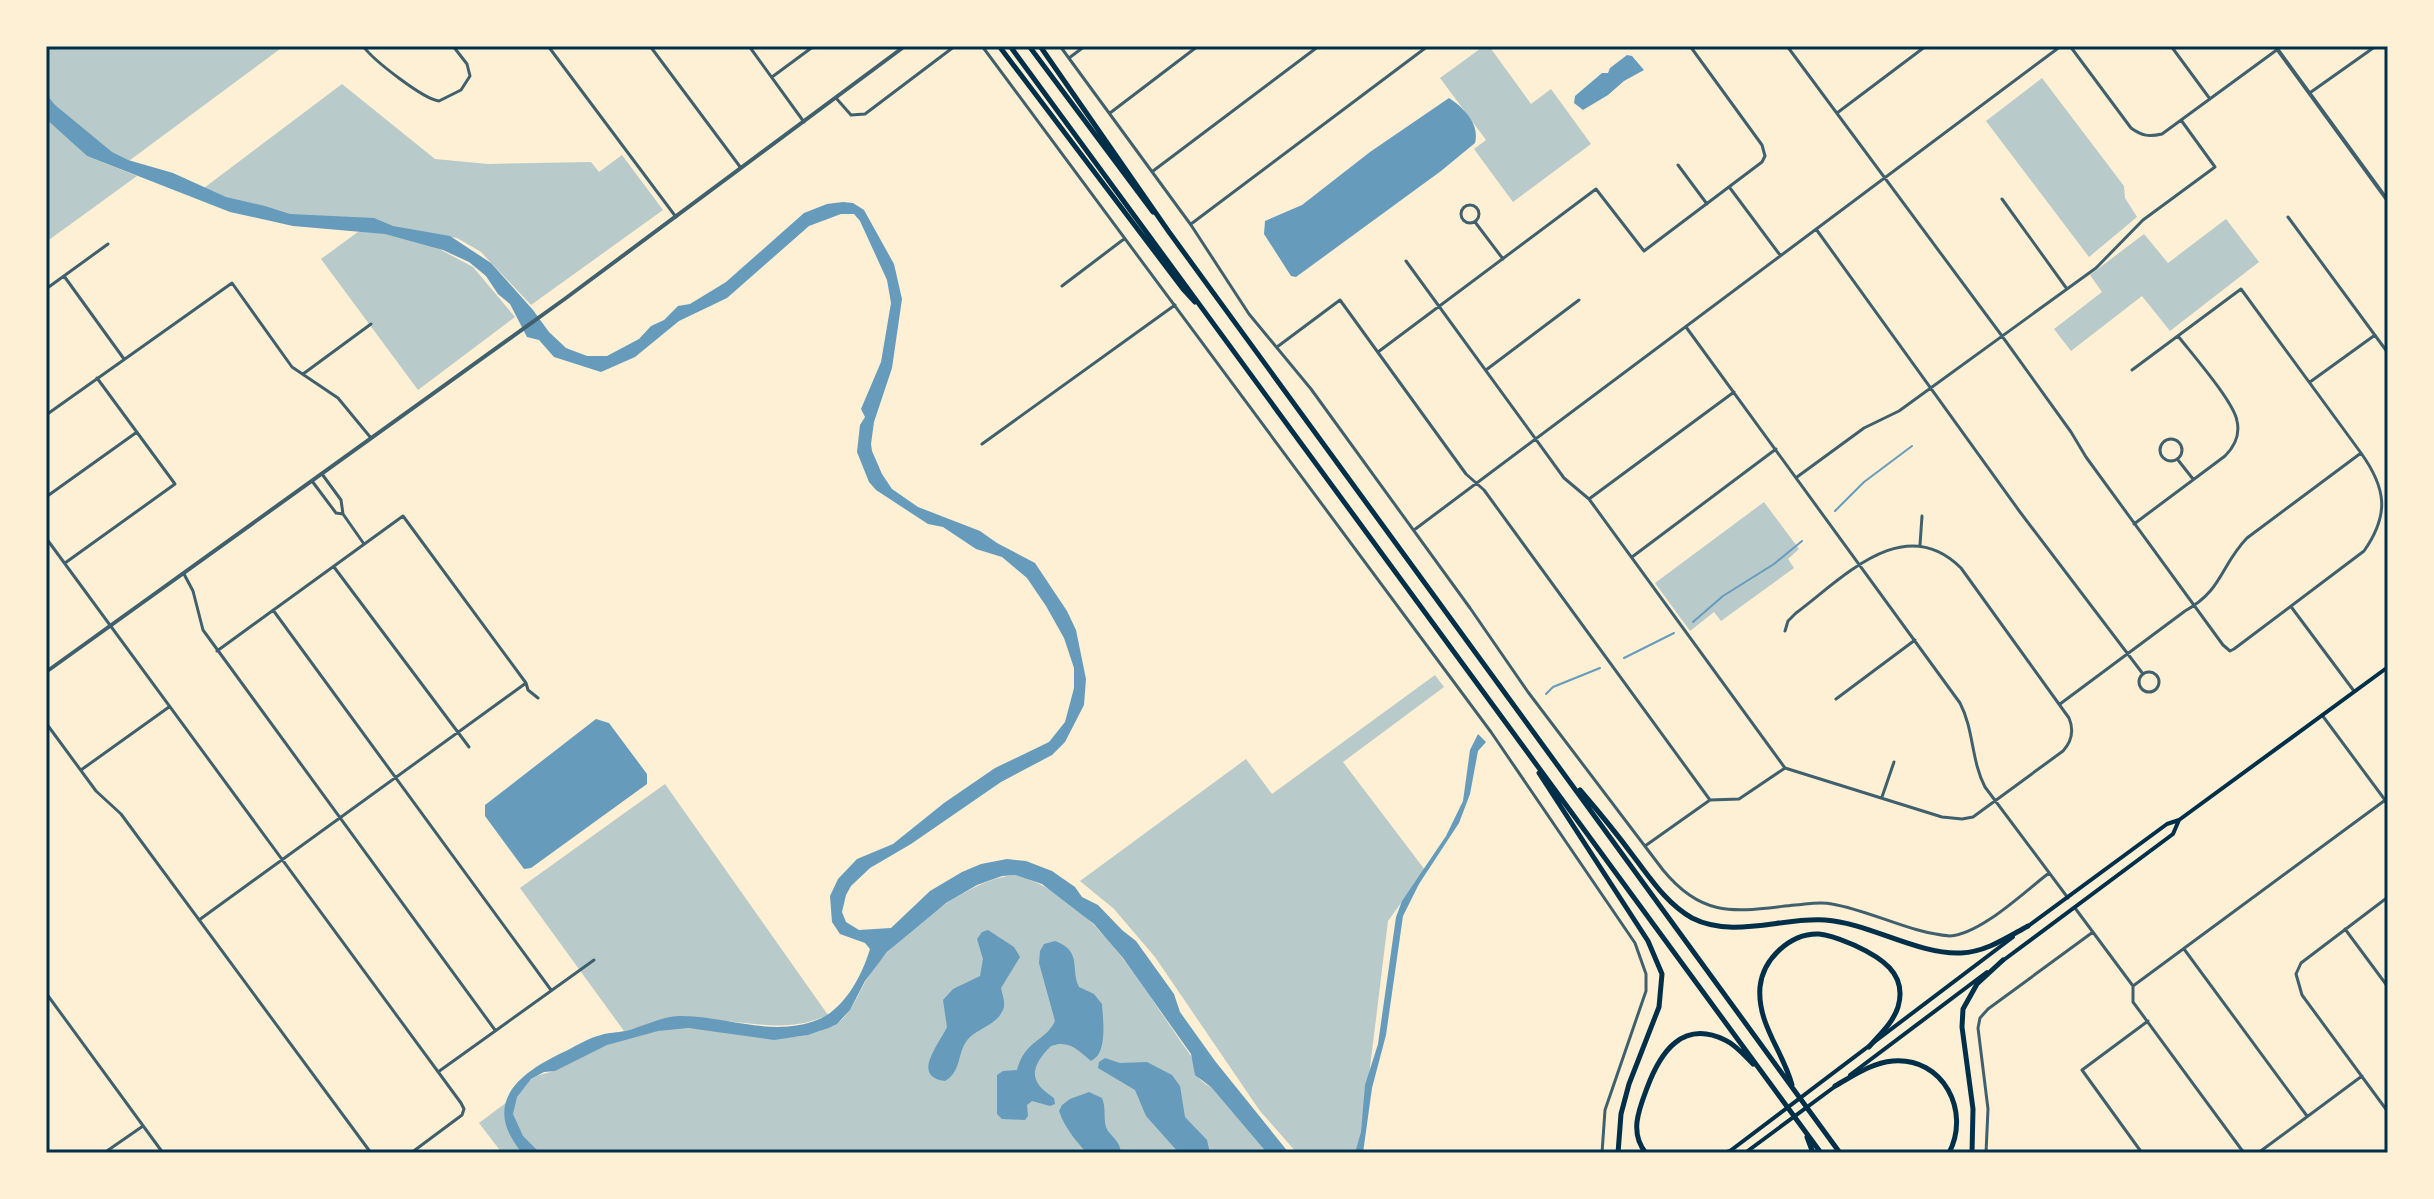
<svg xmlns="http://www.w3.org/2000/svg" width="2434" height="1199" font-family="Arial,sans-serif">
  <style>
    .green { fill: #b9caca }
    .water { fill: #669bbc }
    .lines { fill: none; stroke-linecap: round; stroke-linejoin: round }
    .stream { stroke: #669bbc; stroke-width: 2 }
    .minor { stroke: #3f606c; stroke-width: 3 }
    .tertiary { stroke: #3f606c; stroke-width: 4 }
    .primary { stroke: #003049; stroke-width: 4 }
    .motorway { stroke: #003049; stroke-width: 5 }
    .neatline { fill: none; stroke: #003049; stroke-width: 3 }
  </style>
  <rect width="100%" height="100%" fill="#fdf0d5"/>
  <path class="green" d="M46,46H284L122,166L46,109Z
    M1484,46H1489L1531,104L1551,89L1591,144L1513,202L1474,149L1486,140L1440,78Z
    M2042,78L2124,186L2125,198L2137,217L2089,257L1986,121Z
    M342,84L435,159L488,164L591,162L599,172L622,155L663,210L531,305L481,252L457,238L379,224L322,221L232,204L200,191Z
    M46,119L87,156L137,176L46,242Z
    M2226,219L2259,262L2170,331L2142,296L2071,351L2054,329L2102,292L2090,275L2144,234L2168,263Z
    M362,229L426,242L473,267L515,317L418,390L321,259Z
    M1764,502L1799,549L1788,559L1794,568L1721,621L1714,612L1690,631L1655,583Z
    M1435,675L1444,687L1343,762L1425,870L1388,921L1360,1149L1363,1153H1297L1260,1111L1155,957L1114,909L1080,881L1246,759L1272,794Z
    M665,784L828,1015C783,1035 750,1020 704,1020C678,1020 649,1024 624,1031L520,888Z
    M1015,875C1096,897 1143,990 1189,1053C1199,1066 1189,1076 1211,1087L1267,1153H502L479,1123C492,1113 506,1103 518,1093C523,1089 525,1083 530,1080C539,1073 549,1074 558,1069C569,1064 579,1056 590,1051C616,1038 655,1027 685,1028C737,1030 777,1049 829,1028C853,1018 858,990 872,971C898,934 970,878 1015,875Z"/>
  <path class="water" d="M1627,55L1632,56L1644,70L1624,81L1608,95L1583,110L1574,103L1575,96L1602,73H1608L1610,68Z
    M46,94L55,105L112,152L128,160L173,173L226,197L265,206L290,214L374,218L393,226L450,236L491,263L533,310L549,332L566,348L587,356H607L639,339L651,326L664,320L678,306L690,304L726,282L804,213L827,204L843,202L853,203L864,210L894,264L902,299L892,368L874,422L871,444L872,451L882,474L892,489L918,507L980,531L997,543L1035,563L1067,611L1076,630L1086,679L1084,705L1065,742L1052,755L1001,782L911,844L870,868L851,886L846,895L842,912L846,922L859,930L891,928L930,891L962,872L981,864L1007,859L1026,861L1052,871L1075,887L1082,897L1098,905L1122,930L1136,941L1174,994L1180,1012L1215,1061L1289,1153H1267L1211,1087L1195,1075L1191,1054L1123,958L1094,924L1042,884L1015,875L1002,876L977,885L946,903L887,952L865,981L850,1010L837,1024L829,1028L808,1035L774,1040L688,1028L658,1031L607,1045L555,1071L544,1072L531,1079L517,1097L513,1114L523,1136L540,1153H522C479,1101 522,1071 568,1050C579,1044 589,1038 601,1035C609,1032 617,1033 625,1031C643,1027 659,1017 678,1016C724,1015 771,1038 817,1020C844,1010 862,976 870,949L865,943L840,934L832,922L830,896L838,879L857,859L893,844L944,803L995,768L1049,742L1065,722L1074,688V668L1064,638L1046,606L1027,578L1002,557L976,549L943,527L928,524L876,490L869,482L857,452L860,425L865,417L861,409L881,362L891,303L887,280L860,221L854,214H841L809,226L727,298L679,321L635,357L601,372L554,357L539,340L527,337L510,304L498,294L486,276L469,262L443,250L385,234L293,226L230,212L87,156L46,119Z
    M1449,98C1464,108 1480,124 1475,143L1441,171L1296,277L1291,276L1264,234L1265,221L1302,205L1370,152Z
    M596,719L609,723L647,774V784L531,868L524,869L485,816V805Z
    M1478,734L1486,742L1478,751L1470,794L1459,823L1419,884L1403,916L1386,1035L1372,1088L1363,1153H1355L1361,1132L1365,1085L1378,1044L1396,917L1402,901L1446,836L1463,801L1470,750Z
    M988,930L1014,947L1020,957L1001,988C1002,994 1005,1000 1004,1007C999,1024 981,1027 970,1037C956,1050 963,1071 945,1081C910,1077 940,1043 947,1027L943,1000L953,989L980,976L983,959L977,939L982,932Z
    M1055,941C1083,951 1070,970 1079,987L1094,994L1102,1004C1103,1021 1108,1053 1091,1061C1079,1051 1069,1039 1051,1046C1030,1067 1028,1082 1054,1098L1055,1104L1050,1106L1032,1101L1027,1105L1028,1116L1025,1120L1002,1119L997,1114V1075L1003,1071L1017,1070C1025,1040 1046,1041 1055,1021L1039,963L1040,951L1044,944Z
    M1105,1058L1120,1063L1147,1062L1172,1075L1180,1086L1185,1117L1207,1140L1210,1153H1179L1146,1116L1135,1090L1098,1068L1099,1062Z
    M1089,1092L1102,1098C1107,1109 1102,1122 1108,1131C1114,1139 1120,1142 1121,1153H1087C1075,1140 1065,1128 1059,1111L1062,1105L1070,1099Z"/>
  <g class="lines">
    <path class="stream" d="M1835,511L1864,482L1912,446
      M1693,622L1723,596L1774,564L1802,541
      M1624,658L1674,633
      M1546,694L1553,687L1600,668"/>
    <path class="minor" d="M363,46C373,60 423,99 439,101L461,90L470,76L467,64L453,46
      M548,46L676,217
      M650,46L741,168
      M749,46L804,122
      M982,46L1491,732L1635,943L1646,974V991L1605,1110L1602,1153
      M1060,46L1191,225L1249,314L1311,389L1470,608L1528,692L1663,870C1704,920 1737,911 1795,905C1808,904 1820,901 1832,904C1872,911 1910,933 1950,936C1981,934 2024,892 2049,873
      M1787,46L2002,336L2071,432L2086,457L2223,645L2230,651L2234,649L2364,551C2390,514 2386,488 2361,453L2241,289L2132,370
      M2070,46L2131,128C2142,136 2149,137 2162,134L2278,49
      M2171,46L2210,99
      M1069,58L1085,46
      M772,77L814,46
      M2311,92L2376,46
      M836,98L851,115L865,114L955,46
      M1110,113L1198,46
      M1837,113L1926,46
      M1678,165L1707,204
      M1153,171L1319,46
      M1730,188L1780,255
      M2002,199L2067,289
      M1461 214a9 9 0 1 1 18 0a9 9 0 1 1-18 0Z
      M2288,217L2388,353
      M1475,222L1503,259
      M1191,224L1428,46
      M1816,229L2020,512L2143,674
      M1406,261L1564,478L1589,499L1785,768
      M64,276L124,359
      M1062,286L1124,239
      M46,289L108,244
      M1686,327L1960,703C1974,730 1971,760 1985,787L2068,898
      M1277,347L1340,300L1466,474L1484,490L1710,800
      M1378,352L1596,189L1644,251L1762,162L1765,156L1762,145L1690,46
      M1486,370L1579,300
      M303,374L371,324
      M2310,382L2375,335
      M46,415L232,283L292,367L338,398L371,438
      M2160 450a11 11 0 1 1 22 0a11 11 0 1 1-22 0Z
      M982,444L1175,305
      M2178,460L2193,479
      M322,474L341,500L343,514L364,544
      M1797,477L1864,428L1899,411L2096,268L2143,220L2215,167L2181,120
      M312,481L336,513L343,514
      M46,497L137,432
      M1589,499L1734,392
      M2134,524L2225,456C2235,446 2240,434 2237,421C2234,402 2192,354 2178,336
      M1414,530L2061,46
      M46,538L461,1103L464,1109L462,1115L411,1153
      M1920,545L1922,516
      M1632,557L1776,449
      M65,563L175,484L97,378
      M334,567L469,747
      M184,574L193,591L203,630L495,1030
      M2292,608L2354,691
      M273,610L551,990
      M217,651L403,516L526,683L528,690L538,698
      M2139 682a10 10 0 1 1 20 0a10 10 0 1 1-20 0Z
      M1836,699L1915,640
      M2060,704L2185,611C2223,590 2220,566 2247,538L2361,453
      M2322,715L2388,804
      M46,723L96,791L121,814L371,1153
      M1785,768L1942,817L1962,819L1973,817L2063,751C2072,741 2074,730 2069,718L1961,568C1904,511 1843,578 1796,613L1788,621L1785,631
      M81,770L169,707
      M1882,797L1894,762
      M1645,846L1710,800L1739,799L1785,768
      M2388,897L2301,963L2296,974L2302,995L2388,1112
      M2075,908L2133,986V1002L2244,1153
      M199,920L526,683
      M2345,929L2388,987
      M2184,949L2307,1116
      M2133,986L2388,798
      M46,993L163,1153
      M438,1072L594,960
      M104,1153L143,1126
      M1986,1153L1988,1109L1978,1028L1980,1018L1988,1009L2093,932
      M2142,1153L2082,1070L2148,1021
      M2258,1153L2362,1076"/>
    <path class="tertiary" d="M2275,46L2388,201
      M46,672L566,298L905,46"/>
    <path class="primary" d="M2027,927L2167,824L2179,820L2388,667
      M2001,962L2173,834L2179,820
      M1850,1075L1987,972
      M1730,1151L2013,937
      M1745,1153L1837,1085"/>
    <path class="motorway" d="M999,46L1183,289L1195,302
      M1010,46L1821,1153
      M1029,46L1153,212
      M1040,46L1169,232L1840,1153
      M1539,773L1648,941L1662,974L1659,1007L1629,1084L1621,1114L1618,1153
      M1580,790C1599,812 1617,834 1634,857C1651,879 1667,904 1692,918C1733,939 1782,917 1825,920C1869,923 1918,955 1961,953C1986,952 2006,938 2028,926
      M1792,1085C1783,1051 1757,1024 1760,987C1763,959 1790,933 1819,934C1831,935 1842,940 1854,945C1880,957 1908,973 1898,1007C1893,1023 1879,1035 1869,1047
      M1835,1086C1853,1076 1871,1063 1893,1061C1943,1057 1971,1111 1949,1153
      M1807,1137L1813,1153
      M1646,1153C1629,1133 1639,1109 1647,1088C1660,1053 1682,1019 1725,1040C1736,1045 1745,1056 1753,1064
      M1725,1153L1731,1151
      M1745,1153H1746
      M1972,1153L1973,1109L1962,1027L1963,1009L1977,984L2003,960"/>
  </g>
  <rect width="2434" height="1199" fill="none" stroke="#fdf0d5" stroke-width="96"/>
  <rect x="48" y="48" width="2338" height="1103" class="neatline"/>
</svg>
